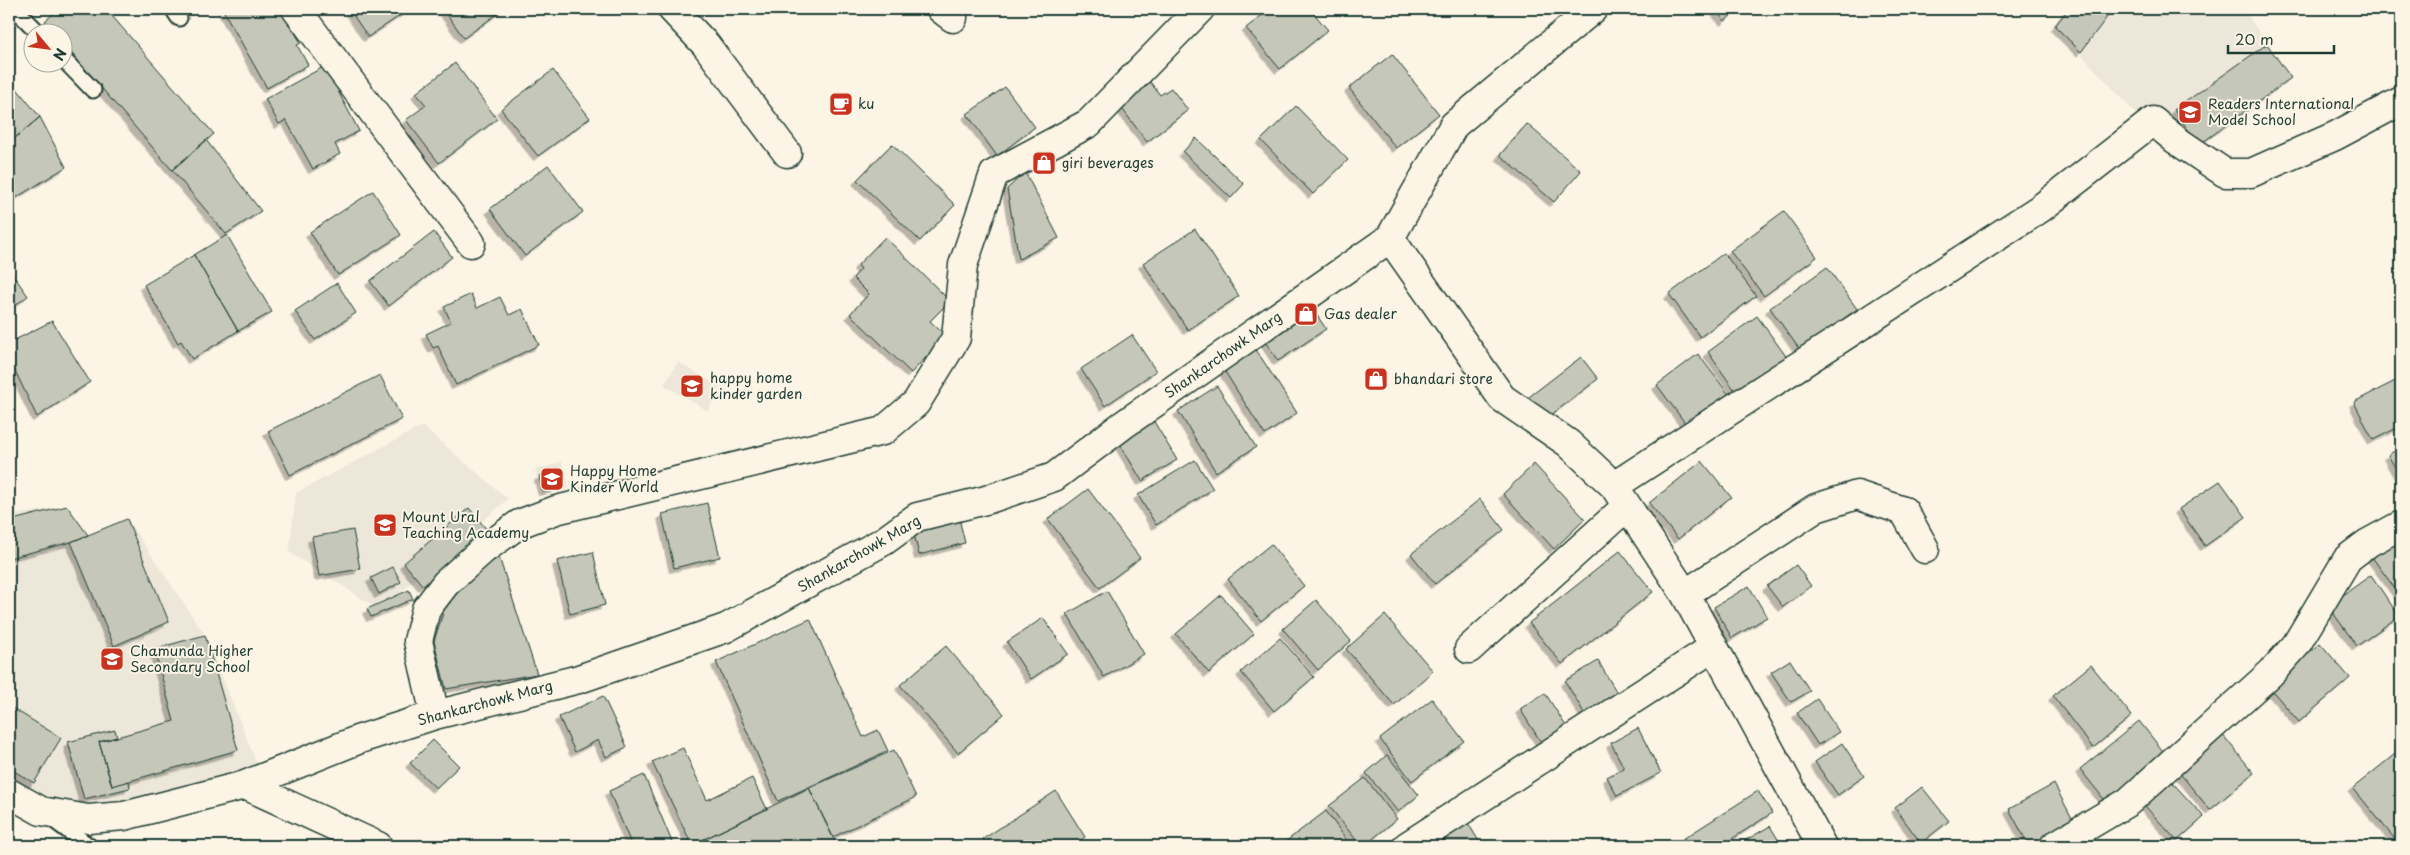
<svg xmlns="http://www.w3.org/2000/svg" width="2410" height="855" font-family="'Playpen Sans',sans-serif">
  <style>
    .built { fill: #ece7d8 }
    .building { fill: #c5c7b9; stroke: #1f3d34; filter: url(#shadow) }
    .lines { fill: none; stroke-linecap: round; stroke-linejoin: round }
    .service-casing { stroke: #1f3d34; stroke-width: 19 }
    .minor-casing { stroke: #1f3d34; stroke-width: 31 }
    .service { stroke: #fcf5e5; stroke-width: 15 }
    .minor { stroke: #fcf5e5; stroke-width: 28 }
    .labels { text-anchor: middle; stroke-width: 4; stroke-linejoin: round; paint-order: stroke }
    .poi-label { font-size: 14px; fill: #1f3d34; stroke: #fcf5e5; text-anchor: start }
    .street-label { font-size: 14px; fill: #1f3d34; stroke: #fcf5e5 }
  </style>
  <defs>
    <filter id="shadow"><feDropShadow dx="-4.5" dy="4.5" stdDeviation="0" flood-color="#0004"/></filter>
  </defs>
  <rect width="100%" height="100%" fill="#fcf5e5"/>
  <filter id="ink" filterUnits="userSpaceOnUse"><feTurbulence type="fractalNoise" baseFrequency=".02" numOctaves="2"/><feDisplacementMap in="SourceGraphic" scale="10" xChannelSelector="R" yChannelSelector="G"/><feConvolveMatrix kernelMatrix="1 2 1 2 8 2 1 2 1" color-interpolation-filters="sRGB"/></filter>
  <g filter="url(#ink)">
    <path class="built" d="M2068,9H2243L2291,78L2177,158L2055,26Z
      M678,362L720,387L708,411L664,385Z
      M422,426L508,499L380,610L289,552L296,493Z
      M562,462L569,488L542,495L535,470Z
      M67,506L88,535L127,519L205,635L263,779L109,806L63,807L9,780V516Z"/>
    <path class="building" d="M59,9H106L214,134L172,170L62,42V32H54L45,21Z
      M225,9H281L301,43L297,45L308,65L267,88L223,10Z
      M349,9H410L368,37Z
      M443,9H504L464,38Z
      M1270,9H1310L1328,30L1280,69L1246,28Z
      M1714,9H1738L1725,21Z
      M2068,9H2113L2081,52L2055,26Z
      M2267,44L2291,78L2199,145L2174,110Z
      M1392,54L1439,114L1396,148L1349,88Z
      M455,63L497,119L439,163L406,120L426,105L416,93Z
      M327,65L340,90L338,91L359,131L335,144L340,154L313,169L286,120L279,124L265,99Z
      M553,70L590,118L538,156L501,109Z
      M9,79L40,117L9,143Z
      M1148,79L1160,95L1171,88L1188,110L1147,142L1117,102Z
      M1005,87L1035,127L997,156L967,114Z
      M1296,106L1348,160L1313,194L1261,140Z
      M40,117L66,167L9,202V143Z
      M1527,124L1581,171L1554,202L1500,155Z
      M1196,138L1244,184L1231,198L1183,152Z
      M206,140L261,211L226,234L172,170Z
      M892,144L955,205L920,241L857,180Z
      M548,165L583,212L525,256L490,209Z
      M1025,172L1059,238L1019,259L1007,189Z
      M373,191L401,235L338,275L310,232Z
      M1784,211L1817,257L1764,296L1730,251Z
      M1195,229L1239,296L1188,330L1143,263Z
      M434,232L452,257L389,306L370,281Z
      M227,235L272,312L238,331L194,255Z
      M885,237L950,301L930,321L946,336L911,373L850,314L869,294L853,278L861,269L858,265Z
      M1724,253L1756,296L1700,337L1669,294Z
      M194,255L238,331L192,359L181,341L178,343L144,285Z
      M1827,267L1857,309L1800,350L1770,308Z
      M9,269L28,296L9,310Z
      M337,283L356,313L315,340L295,311Z
      M471,294L477,308L500,297L509,315L522,309L539,345L456,385L438,346L433,348L426,334L451,322L444,307Z
      M1307,300L1326,329L1278,361L1259,332Z
      M1757,316L1788,359L1738,395L1708,352Z
      M52,321L90,382L37,417L9,358V343Z
      M1132,335L1156,371L1105,406L1081,369Z
      M1253,345L1297,413L1265,435L1222,367Z
      M1698,354L1730,396L1688,427L1657,385Z
      M1581,357L1598,379L1542,422L1525,400Z
      M380,375L402,419L290,475L268,431Z
      M2401,378V426L2373,440L2354,402Z
      M1217,386L1256,447L1216,472L1178,411Z
      M1150,415L1177,460L1142,481L1115,436Z
      M2401,447V478L2388,455Z
      M1195,460L1213,489L1156,525L1138,495Z
      M1702,461L1731,497L1678,539L1649,503Z
      M1534,464L1585,519L1554,549L1503,494Z
      M552,472L556,488L543,491L539,476Z
      M2220,481L2246,517L2205,546L2179,509Z
      M1088,489L1140,558L1100,588L1048,519Z
      M1480,499L1504,530L1435,584L1411,554Z
      M707,503L720,557L674,568L662,514Z
      M67,506L88,535L71,542L9,558V521Z
      M469,508L488,531L423,586L404,563Z
      M959,518L965,543L919,555L913,530Z
      M127,519L169,622L114,646L71,542Z
      M353,530L360,569L319,576L312,537Z
      M2401,536V597L2372,557Z
      M1271,544L1304,586L1261,621L1228,579Z
      M1620,551L1653,592L1562,664L1529,623Z
      M593,552L605,605L570,614L557,561Z
      M498,554L537,674L446,689L434,641L444,610L465,583Z
      M1796,565L1811,586L1783,607L1767,586Z
      M393,567L401,582L379,594L371,578Z
      M2371,575L2399,616L2357,646L2328,606Z
      M1749,586L1767,617L1732,638L1714,607Z
      M409,590L413,599L371,617L367,609Z
      M1107,591L1144,654L1104,677L1067,614Z
      M1221,595L1254,634L1209,673L1176,634Z
      M1316,600L1351,641L1318,670L1283,629Z
      M1385,615L1433,671L1394,705L1346,649Z
      M1043,618L1068,654L1031,679L1007,642Z
      M810,619L863,737L878,730L888,751L778,801L716,662Z
      M205,635L238,750L112,786L99,742L174,721L154,649Z
      M1280,638L1314,677L1274,711L1241,672Z
      M2320,643L2350,678L2299,722L2269,687Z
      M946,646L1004,714L958,753L900,685Z
      M1790,660L1810,691L1791,702L1771,672Z
      M1598,661L1622,701L1589,721L1565,681Z
      M2091,665L2132,716L2093,748L2053,696Z
      M1545,693L1571,734L1546,750L1520,709Z
      M603,696L627,747L606,757L598,740L575,752L559,717Z
      M1432,699L1464,741L1412,781L1380,739Z
      M1817,699L1839,732L1818,745L1797,713Z
      M9,706L61,738L34,783L9,768Z
      M2139,721L2166,755L2107,803L2080,769Z
      M1638,728L1661,773L1617,796L1607,777L1624,768L1611,743Z
      M115,730L117,737L99,742L112,786L129,781L130,788L84,799L68,742Z
      M2222,734L2254,773L2210,810L2178,771Z
      M433,740L459,766L436,788L410,763Z
      M1842,743L1864,776L1838,795L1815,762Z
      M683,748L707,800L752,778L767,809L692,845L652,762Z
      M894,750L916,797L833,837L809,788Z
      M2400,750L2401,833L2394,838L2353,788Z
      M1387,755L1419,795L1398,812L1366,773Z
      M644,775L672,842L662,846H632L609,791Z
      M1365,778L1397,819L1364,846H1361L1329,806Z
      M2171,781L2204,817L2177,841L2145,806Z
      M2054,784L2074,822L2029,846L2009,809Z
      M1922,787L1949,821L1921,843L1895,808Z
      M809,788L837,846H693L692,845Z
      M1056,791L1085,837L1072,846H987L983,839Z
      M1758,791L1772,813L1721,846H1672Z
      M1326,811L1351,846H1289L1285,842Z
      M1466,820L1482,846H1421Z
      M1770,826L1782,846H1736Z"/>
    <g class="lines">
      <g class="service-casing">
        <path id="service" d="M15,9L38,32
          M173,9L179,18
          M62,58L93,90
          M51,818L89,846"/>
      </g>
      <g class="minor-casing">
        <path id="minor" d="M296,9L471,243
          M672,9L706,45L787,153
          M941,9L953,18
          M1390,238L1502,398L1568,443L1614,486L1685,594L1822,846
          M1614,486L2041,208L2153,121L2176,140L2225,173H2251L2335,136L2401,101
          M1685,594L1816,508L1857,495L1904,511L1925,549
          M1469,649L1627,506
          M435,715L418,641L426,609L446,583L483,550L519,524L556,510L883,431L916,403L956,338L963,265L994,174L1089,123L1200,9
          M245,785L378,846
          M9,793L41,811L88,819L124,816L245,785L360,739L435,715L579,679L726,628L884,541L917,517L986,500L1054,477L1123,425L1390,238L1454,125L1593,9
          M1407,846L1714,647
          M2054,846L2128,802L2271,673L2296,645L2348,558L2368,543L2401,525"/>
      </g>
      <use href="#service" class="service"/>
      <use href="#minor" class="minor"/>
    </g>
  </g>
  <defs>
    <g id="cafe-square" transform="scale(1.25)"><rect x="-9" y="-9" width="18" height="18" rx="4" fill="#c8321e" stroke="#fcf5e5"/><path d="M-5.5-4.5H6V0H3Q3 3.5 0 3.5H-2.5Q-5.5 3.5-5.5 0ZM3-3.2v2h1.7v-2ZM-6 4.5H4V6H-6Z" fill="#fff"/></g>
    <g id="school-square" transform="scale(1.25)"><rect x="-9" y="-9" width="18" height="18" rx="4" fill="#c8321e" stroke="#fcf5e5"/><path d="M0-5L7-2L0 1L-7-2ZM-4 1L0 2.5L4 1V4Q0 6-4 4Z" fill="#fff"/></g>
    <g id="shop-square" transform="scale(1.25)"><rect x="-9" y="-9" width="18" height="18" rx="4" fill="#c8321e" stroke="#fcf5e5"/><path d="M-5-2.5h2.3a2.7 3.5 0 0 1 5.4 0H5L5.5 6h-11ZM-1.5-2.5h3a1.5 2.3 0 0 0-3 0Z" fill="#fff"/></g>
  </defs>
  <g fill-rule="evenodd">
    <use href="#cafe-square" x="841" y="104"/>
    <use href="#school-square" x="2190" y="112"/>
    <use href="#shop-square" x="1044" y="163"/>
    <use href="#shop-square" x="1306" y="314"/>
    <use href="#shop-square" x="1376" y="379"/>
    <use href="#school-square" x="692" y="386"/>
    <use href="#school-square" x="552" y="479"/>
    <use href="#school-square" x="385" y="525"/>
    <use href="#school-square" x="112" y="659"/>
  </g>
  <g class="labels">
    <g class="poi-label">
      <text x="858" y="109">ku</text>
      <text x="2208" y="109">Readers International<tspan x="2208" dy="16">Model School</tspan></text>
      <text x="1062" y="168">giri beverages</text>
      <text x="1324" y="319">Gas dealer</text>
      <text x="710" y="383">happy home<tspan x="710" dy="16">kinder garden</tspan></text>
      <text x="1394" y="384">bhandari store</text>
      <text x="570" y="476">Happy Home<tspan x="570" dy="16">Kinder World</tspan></text>
      <text x="402" y="522">Mount Ural<tspan x="402" dy="16">Teaching Academy</tspan></text>
      <text x="130" y="656">Chamunda Higher<tspan x="130" dy="16">Secondary School</tspan></text>
    </g>
    <g class="street-label">
      <text transform="translate(1223 355) rotate(-35)" y="5">Shankarchowk Marg</text>
      <text transform="translate(859 554) rotate(-30)" y="5">Shankarchowk Marg</text>
      <text transform="translate(485 703) rotate(-15)" y="5">Shankarchowk Marg</text>
    </g>
  </g>
  <rect width="2410" height="855" fill="none" stroke="#fcf5e5" stroke-width="30"/>
  <rect x="15" y="15" width="2380" height="825" fill="none" stroke="#1f3d34" stroke-width="2" filter="url(#ink)"/>
  <g transform="translate(48 48) rotate(119)"><circle r="24" fill="#fcf5e5" stroke="#a4ab9e"/>
  <path d="M0-4L9 19L0 12L-9 19Z" fill="#c8321e"/>
  <text y="-8" font-size="14" font-weight="bold" text-anchor="middle" fill="#1f3d34">N</text>
  </g>
  <path d="M2228 45v8h106v-8" fill="none" stroke="#1f3d34" stroke-width="2.5"/>
  <text x="2235" y="45" font-size="15" fill="#1f3d34" stroke="#fcf5e5" stroke-width="4" paint-order="stroke">20 m</text>
</svg>
